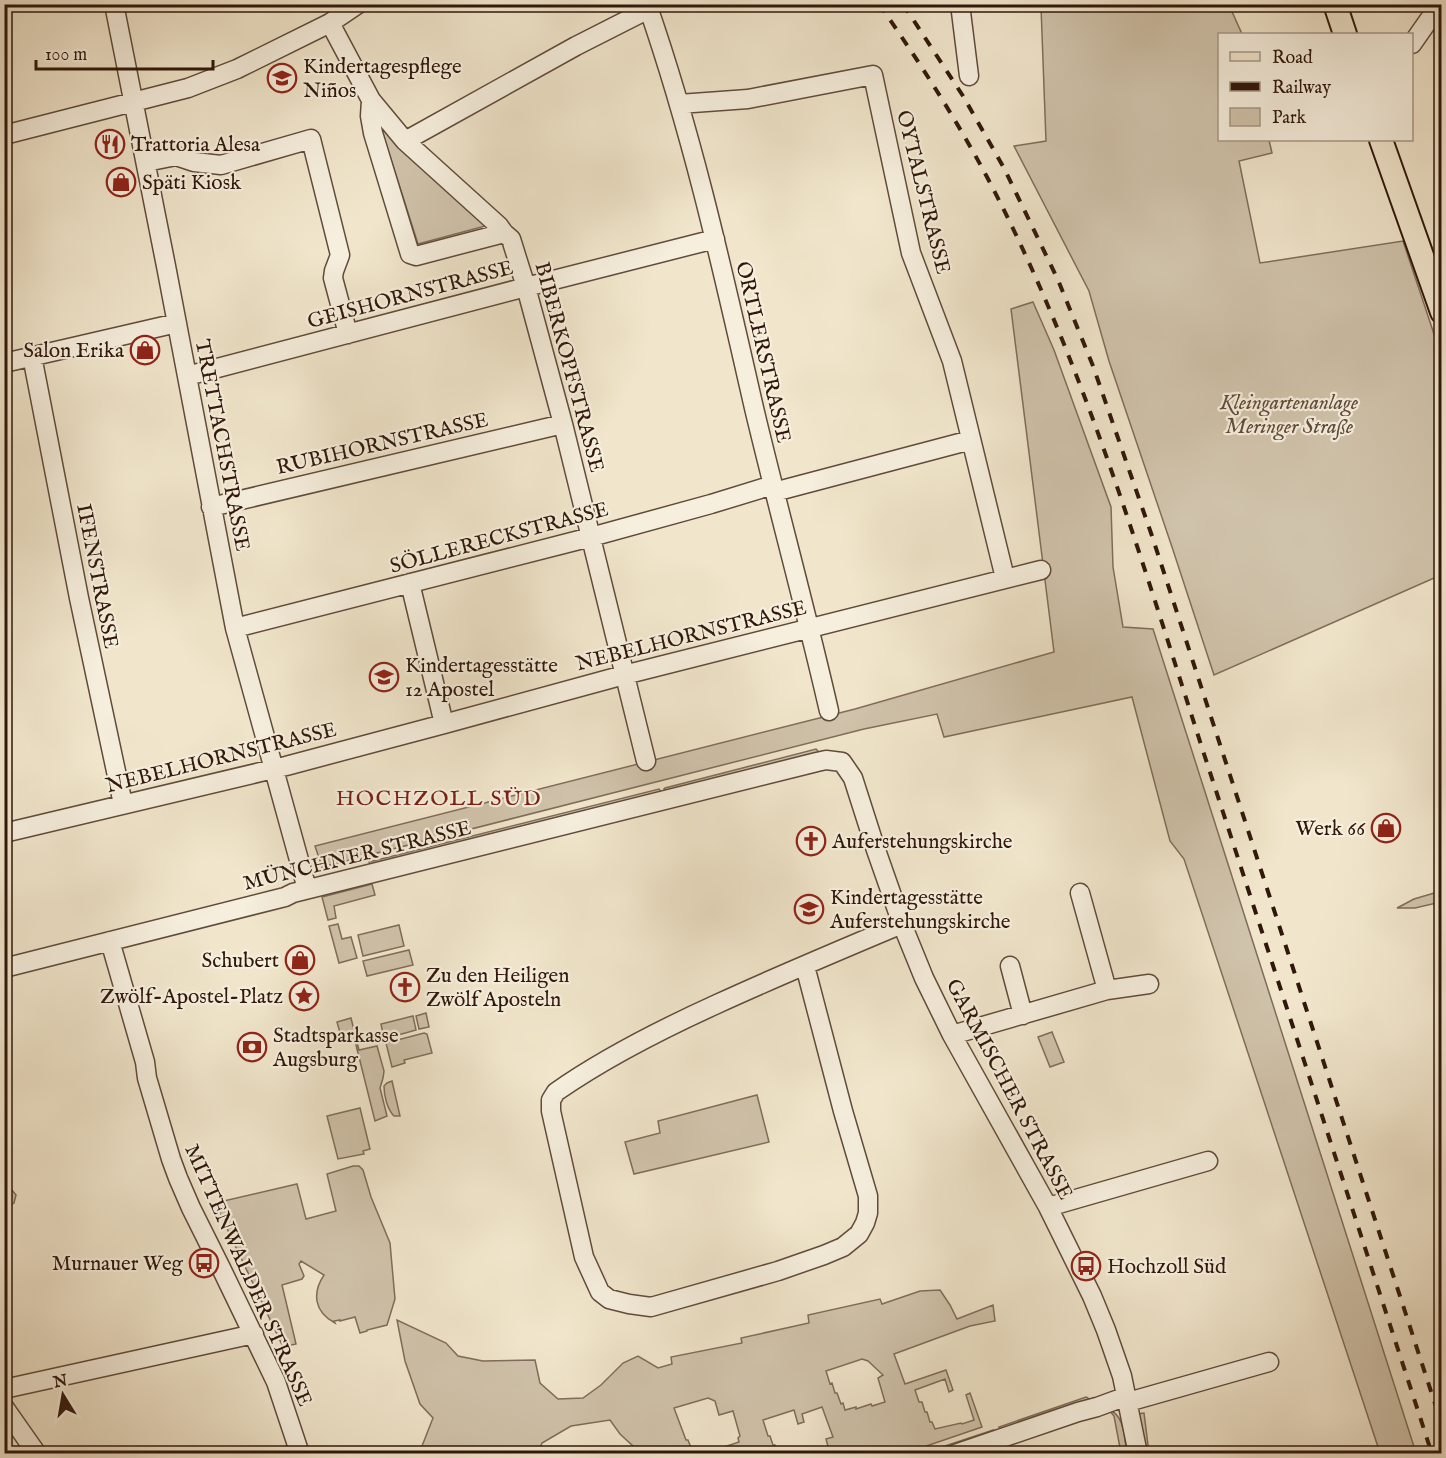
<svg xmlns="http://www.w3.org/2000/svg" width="1446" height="1458" font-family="'IM FELL English',serif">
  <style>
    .green { fill: #d0c3ab; stroke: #806d5b; stroke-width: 1.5; fill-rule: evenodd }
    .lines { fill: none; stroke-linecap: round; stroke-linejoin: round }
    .minor-casing { stroke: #604b3b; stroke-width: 21 }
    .major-casing { stroke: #30170b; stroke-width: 26 }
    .minor { stroke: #f6efde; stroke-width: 18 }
    .major { stroke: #f1e6cc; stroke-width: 22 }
    .rail { stroke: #30170b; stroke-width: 4; stroke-dasharray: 10 10; stroke-linecap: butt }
    .labels { text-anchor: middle; stroke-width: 4.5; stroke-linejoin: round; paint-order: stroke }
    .poi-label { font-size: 21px; fill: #30170b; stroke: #f6efde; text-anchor: start }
    .street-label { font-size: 21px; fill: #30170b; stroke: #f6efde }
    .park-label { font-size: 21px; font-style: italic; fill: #604b3b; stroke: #f6efde }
    .neighbourhood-label { font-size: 22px; letter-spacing: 1.5px; fill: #7a1f14; stroke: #f6efde }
  </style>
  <rect width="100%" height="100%" fill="#f1e6cc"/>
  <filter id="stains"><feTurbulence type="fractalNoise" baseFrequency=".00333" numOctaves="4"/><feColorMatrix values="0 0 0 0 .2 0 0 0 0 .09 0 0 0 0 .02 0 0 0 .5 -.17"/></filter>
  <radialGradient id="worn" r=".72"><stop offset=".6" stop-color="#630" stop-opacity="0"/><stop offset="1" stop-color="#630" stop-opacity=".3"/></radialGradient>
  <path class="green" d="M1067,4L1229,5L1242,34H1220V140H1269L1272,153L1239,161L1260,263L1403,241L1441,355V575L1214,675L1173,550L1109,361L1089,291L1014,146L1046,141L1041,7Z
    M381,128L414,156L489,225L418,244Z
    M1033,302L1054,350L1111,507L1113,567L1123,627L1153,629L1416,1453H1380L1184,859L1170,841L1132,697L944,737L937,714L864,729L322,867L315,846L855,709L1054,652L1011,309Z
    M816,749L819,752L665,791L664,789L665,788Z
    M659,789L661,792L370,865L369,862Z
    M372,884L375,895L334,906L336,918L328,920L322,897Z
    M1441,891V902L1415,908H1397L1414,899Z
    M338,924L342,939L351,937L357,958L339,963L329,926Z
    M399,925L404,946L363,956L358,935Z
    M409,950L413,965L367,976L363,961Z
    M426,1013L429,1027L419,1029L416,1016Z
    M413,1016L416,1030L384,1039L381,1024Z
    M351,1018L359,1050L377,1046L384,1071L383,1078L380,1088L387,1116L375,1121L353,1033L341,1036L337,1022Z
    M1052,1032L1064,1062L1050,1067L1038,1037Z
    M424,1033L427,1034L432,1053L404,1060L405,1063L392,1067L386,1043Z
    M392,1081L400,1116H394C387,1109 384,1095 384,1086L387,1083Z
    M757,1095L769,1142L634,1174L625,1142L660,1133L658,1121Z
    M360,1108L370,1149L363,1151L364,1154L338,1159L327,1116Z
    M353,1166H359L363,1170L371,1197L390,1243L395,1299L387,1325L367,1330V1331L360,1333L355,1317L340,1321V1320L334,1321L335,1323C314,1312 312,1293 324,1275L301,1261L299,1264L304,1276L302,1279L282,1285L296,1344L283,1347L215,1203L297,1184L306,1219L336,1211L327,1174Z
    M5,1187L11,1189L16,1195L14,1203L8,1207L5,1206Z
    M940,1290L950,1305L957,1319L993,1305L995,1321L970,1326L894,1354L905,1384L946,1370L953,1390L949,1392L945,1379L915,1390L919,1402H922L925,1412H927L930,1422H932L935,1429L961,1423L962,1424L974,1420L966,1395L970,1393L982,1427L906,1453H819L829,1450L826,1439L833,1437L822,1407L802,1414L804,1422L798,1424L794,1410L763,1420L768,1436H770L773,1445H775L778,1453H636L634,1447L620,1434L610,1420L571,1426L542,1443L538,1453H424L422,1446L433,1418L420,1404L405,1361L397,1320L446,1343L458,1356L483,1361L535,1360L540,1383L558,1399L583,1398L601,1385L623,1363L638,1356L658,1368L672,1364L671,1357L742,1343L741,1338L809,1323L808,1315L880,1299L882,1304L920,1291ZM862,1359L868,1361L883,1375L878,1378L885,1402L872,1406L871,1404L856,1409V1407L845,1410L843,1403L841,1404L837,1393H835L832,1383L830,1384L826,1371ZM708,1398L715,1401L719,1415L733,1411L740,1436L738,1438L739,1442L718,1449H707L693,1453L688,1440H686L674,1408Z
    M1086,1397L1091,1400L1002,1431L999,1427Z
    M1109,1410C1125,1415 1124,1439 1127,1453H1121L1114,1416Z
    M1144,1413L1149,1453H1144L1137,1414Z
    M993,1430L991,1434L932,1453L921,1454Z"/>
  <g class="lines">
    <g class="minor-casing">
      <path id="minor" d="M114,4L166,266L235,628L307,889
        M647,4C693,136 723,272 754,408C778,509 806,610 829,711
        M960,4L969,76
        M330,23L371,100L405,141L499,226L504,233L511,239L526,287L563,424L646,761
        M1412,44L1440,4
        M371,100L370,116L373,133L410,254L416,256L504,233
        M679,104L748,99L873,75L911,253L952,361L1005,578
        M4,135L188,88L237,69L330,23L358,4
        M405,141L576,46L649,9
        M146,162L176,156L194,162L221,165L311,139L340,255L334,271L333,278L348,334
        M32,356L79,598L123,804
        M4,363L177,323
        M187,376L526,287L715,239
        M774,492L971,440
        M211,507L563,424
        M410,583L444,724
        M235,628L591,537L711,504L773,485
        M4,833L286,766L444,724L624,675L1041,570
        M1080,893L1107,990
        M110,941L145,1062L147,1078L171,1159L178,1178L191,1208L221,1268L276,1382L300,1454
        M805,966L843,1111L868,1196V1213L865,1223L859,1234L843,1247L824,1255L778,1271L651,1307L629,1304L609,1299L600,1292L584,1257L551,1111V1100L556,1092C606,1057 662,1029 717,1004C778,976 840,950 902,924
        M1010,966L1023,1015
        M4,968L285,897L293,893L817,762L826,760L842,762L853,778L876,850L902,924L924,978L952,1035L1048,1207L1092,1296L1106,1330L1122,1376L1138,1454
        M952,1035L1107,990L1149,984
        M1048,1207L1208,1161
        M4,1389L254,1334
        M1128,1402L1269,1362
        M4,1407L37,1454
        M955,1454L1078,1412L1097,1407L1127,1396"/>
    </g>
    <g class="major-casing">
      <path id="major" d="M1335,4L1345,34
        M1381,140L1442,312"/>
    </g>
    <use href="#minor" class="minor"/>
    <use href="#major" class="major"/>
    <path class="rail" d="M879,4C918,60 955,117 987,177C1083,359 1141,559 1204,754C1280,987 1356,1220 1432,1454
      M903,4L963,96L1004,168L1058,280L1093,366L1152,536L1442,1425"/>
  </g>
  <defs>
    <g id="school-ring" transform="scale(1.5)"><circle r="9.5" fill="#f6efde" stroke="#8f2418" stroke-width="1.5"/><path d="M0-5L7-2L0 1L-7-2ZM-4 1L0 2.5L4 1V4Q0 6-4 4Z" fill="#8f2418"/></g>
    <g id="restaurant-ring" transform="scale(1.5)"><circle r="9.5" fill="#f6efde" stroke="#8f2418" stroke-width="1.5"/><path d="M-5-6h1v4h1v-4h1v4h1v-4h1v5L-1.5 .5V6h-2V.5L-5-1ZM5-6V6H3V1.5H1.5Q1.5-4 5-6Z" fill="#8f2418"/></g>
    <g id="shop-ring" transform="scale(1.5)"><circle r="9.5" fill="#f6efde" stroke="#8f2418" stroke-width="1.5"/><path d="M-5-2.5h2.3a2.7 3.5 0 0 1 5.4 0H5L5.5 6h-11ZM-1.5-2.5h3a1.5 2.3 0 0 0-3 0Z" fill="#8f2418"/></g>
    <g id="church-ring" transform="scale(1.5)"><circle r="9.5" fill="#f6efde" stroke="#8f2418" stroke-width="1.5"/><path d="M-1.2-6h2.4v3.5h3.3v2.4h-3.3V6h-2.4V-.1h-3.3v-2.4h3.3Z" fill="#8f2418"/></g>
    <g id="sight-ring" transform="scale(1.5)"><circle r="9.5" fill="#f6efde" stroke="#8f2418" stroke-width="1.5"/><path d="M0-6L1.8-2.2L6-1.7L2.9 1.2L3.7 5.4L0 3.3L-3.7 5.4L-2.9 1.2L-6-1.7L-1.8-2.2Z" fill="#8f2418"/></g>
    <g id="bank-ring" transform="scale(1.5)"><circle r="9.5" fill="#f6efde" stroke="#8f2418" stroke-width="1.5"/><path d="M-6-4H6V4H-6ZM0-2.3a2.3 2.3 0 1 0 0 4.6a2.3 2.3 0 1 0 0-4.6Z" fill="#8f2418"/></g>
    <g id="bus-ring" transform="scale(1.5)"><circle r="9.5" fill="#f6efde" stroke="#8f2418" stroke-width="1.5"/><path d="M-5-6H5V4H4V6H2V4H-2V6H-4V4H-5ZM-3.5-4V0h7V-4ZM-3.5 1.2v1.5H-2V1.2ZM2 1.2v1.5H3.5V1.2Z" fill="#8f2418"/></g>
  </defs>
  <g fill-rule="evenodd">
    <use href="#school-ring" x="282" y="78"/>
    <use href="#restaurant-ring" x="110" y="144"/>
    <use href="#shop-ring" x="121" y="182"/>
    <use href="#shop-ring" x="145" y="350"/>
    <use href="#school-ring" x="384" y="677"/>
    <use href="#shop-ring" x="1386" y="828"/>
    <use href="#church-ring" x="811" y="841"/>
    <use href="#school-ring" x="809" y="909"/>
    <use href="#shop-ring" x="300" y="960"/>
    <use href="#church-ring" x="405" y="987"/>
    <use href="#sight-ring" x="304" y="996"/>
    <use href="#bank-ring" x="252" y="1047"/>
    <use href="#bus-ring" x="204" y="1263"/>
    <use href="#bus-ring" x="1086" y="1266"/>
  </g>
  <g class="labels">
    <g class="poi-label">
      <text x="303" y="73">Kindertagespflege<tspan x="303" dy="24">Niños</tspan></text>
      <text x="131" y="151">Trattoria Alesa</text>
      <text x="142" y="189">Späti Kiosk</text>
      <text x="124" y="357" text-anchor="end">Salon Erika</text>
      <text x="405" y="672">Kindertagesstätte<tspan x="405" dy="24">12 Apostel</tspan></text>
      <text x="1365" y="835" text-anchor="end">Werk 66</text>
      <text x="832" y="848">Auferstehungskirche</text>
      <text x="830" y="904">Kindertagesstätte<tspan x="830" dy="24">Auferstehungskirche</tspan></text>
      <text x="279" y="967" text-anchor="end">Schubert</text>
      <text x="426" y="982">Zu den Heiligen<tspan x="426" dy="24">Zwölf Aposteln</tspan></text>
      <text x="283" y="1003" text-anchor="end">Zwölf-Apostel-Platz</text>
      <text x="273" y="1042">Stadtsparkasse<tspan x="273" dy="24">Augsburg</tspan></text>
      <text x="183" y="1270" text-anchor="end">Murnauer Weg</text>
      <text x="1107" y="1273">Hochzoll Süd</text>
    </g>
    <g class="street-label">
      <text transform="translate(924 192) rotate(76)" y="7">OYTALSTRASSE</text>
      <text transform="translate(410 294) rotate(-15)" y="7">GEISHORNSTRASSE</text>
      <text transform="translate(764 352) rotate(77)" y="7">ORTLERSTRASSE</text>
      <text transform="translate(570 367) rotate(75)" y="7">BIBERKOPFSTRASSE</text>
      <text transform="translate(382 443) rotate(-13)" y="7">RUBIHORNSTRASSE</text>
      <text transform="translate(223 445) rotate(79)" y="7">TRETTACHSTRASSE</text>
      <text transform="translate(499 537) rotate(-15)" y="7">SÖLLERECKSTRASSE</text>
      <text transform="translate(98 576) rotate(79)" y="7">IFENSTRASSE</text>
      <text transform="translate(691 635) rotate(-14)" y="7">NEBELHORNSTRASSE</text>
      <text transform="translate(221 757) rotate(-14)" y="7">NEBELHORNSTRASSE</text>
      <text transform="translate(357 855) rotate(-14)" y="7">MÜNCHNER STRASSE</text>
      <text transform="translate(1010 1089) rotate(62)" y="7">GARMISCHER STRASSE</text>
      <text transform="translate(249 1275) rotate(66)" y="7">MITTENWALDER STRASSE</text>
    </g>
    <g class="park-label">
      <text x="1289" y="409">Kleingartenanlage<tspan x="1289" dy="24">Meringer Straße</tspan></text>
    </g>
    <g class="neighbourhood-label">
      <text x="439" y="805">HOCHZOLL SÜD</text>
    </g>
  </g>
  <rect width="1446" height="1458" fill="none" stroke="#f1e6cc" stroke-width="24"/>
  <rect x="6" y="6" width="1434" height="1446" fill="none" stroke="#30170b" stroke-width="3"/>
  <rect x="12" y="12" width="1422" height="1434" fill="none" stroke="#30170b" stroke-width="1.5"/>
  <rect x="1218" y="33" width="195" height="108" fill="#f6efde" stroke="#a7998a" stroke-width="1.5"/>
  <rect x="1230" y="52" width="30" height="9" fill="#f1e6cc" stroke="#a7998a" stroke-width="1.5"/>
  <text x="1272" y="63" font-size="18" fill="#30170b">Road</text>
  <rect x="1230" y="82" width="30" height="9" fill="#30170b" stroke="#a7998a" stroke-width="1.5"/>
  <text x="1272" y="93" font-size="18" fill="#30170b">Railway</text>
  <rect x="1230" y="108" width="30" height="18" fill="#d0c3ab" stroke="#a7998a" stroke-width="1.5"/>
  <text x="1272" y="123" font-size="18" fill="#30170b">Park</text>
  <g transform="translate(63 1395) rotate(349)" stroke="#f6efde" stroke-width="4.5" paint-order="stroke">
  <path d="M0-4.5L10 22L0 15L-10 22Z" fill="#30170b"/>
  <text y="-9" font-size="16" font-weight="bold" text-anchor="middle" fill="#30170b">N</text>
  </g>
  <path d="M36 60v9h177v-9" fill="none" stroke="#30170b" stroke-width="3"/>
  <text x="45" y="60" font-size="18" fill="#30170b" stroke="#f6efde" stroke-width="4.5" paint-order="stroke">100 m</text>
  <rect width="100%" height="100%" filter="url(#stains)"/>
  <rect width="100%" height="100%" fill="url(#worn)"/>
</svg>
